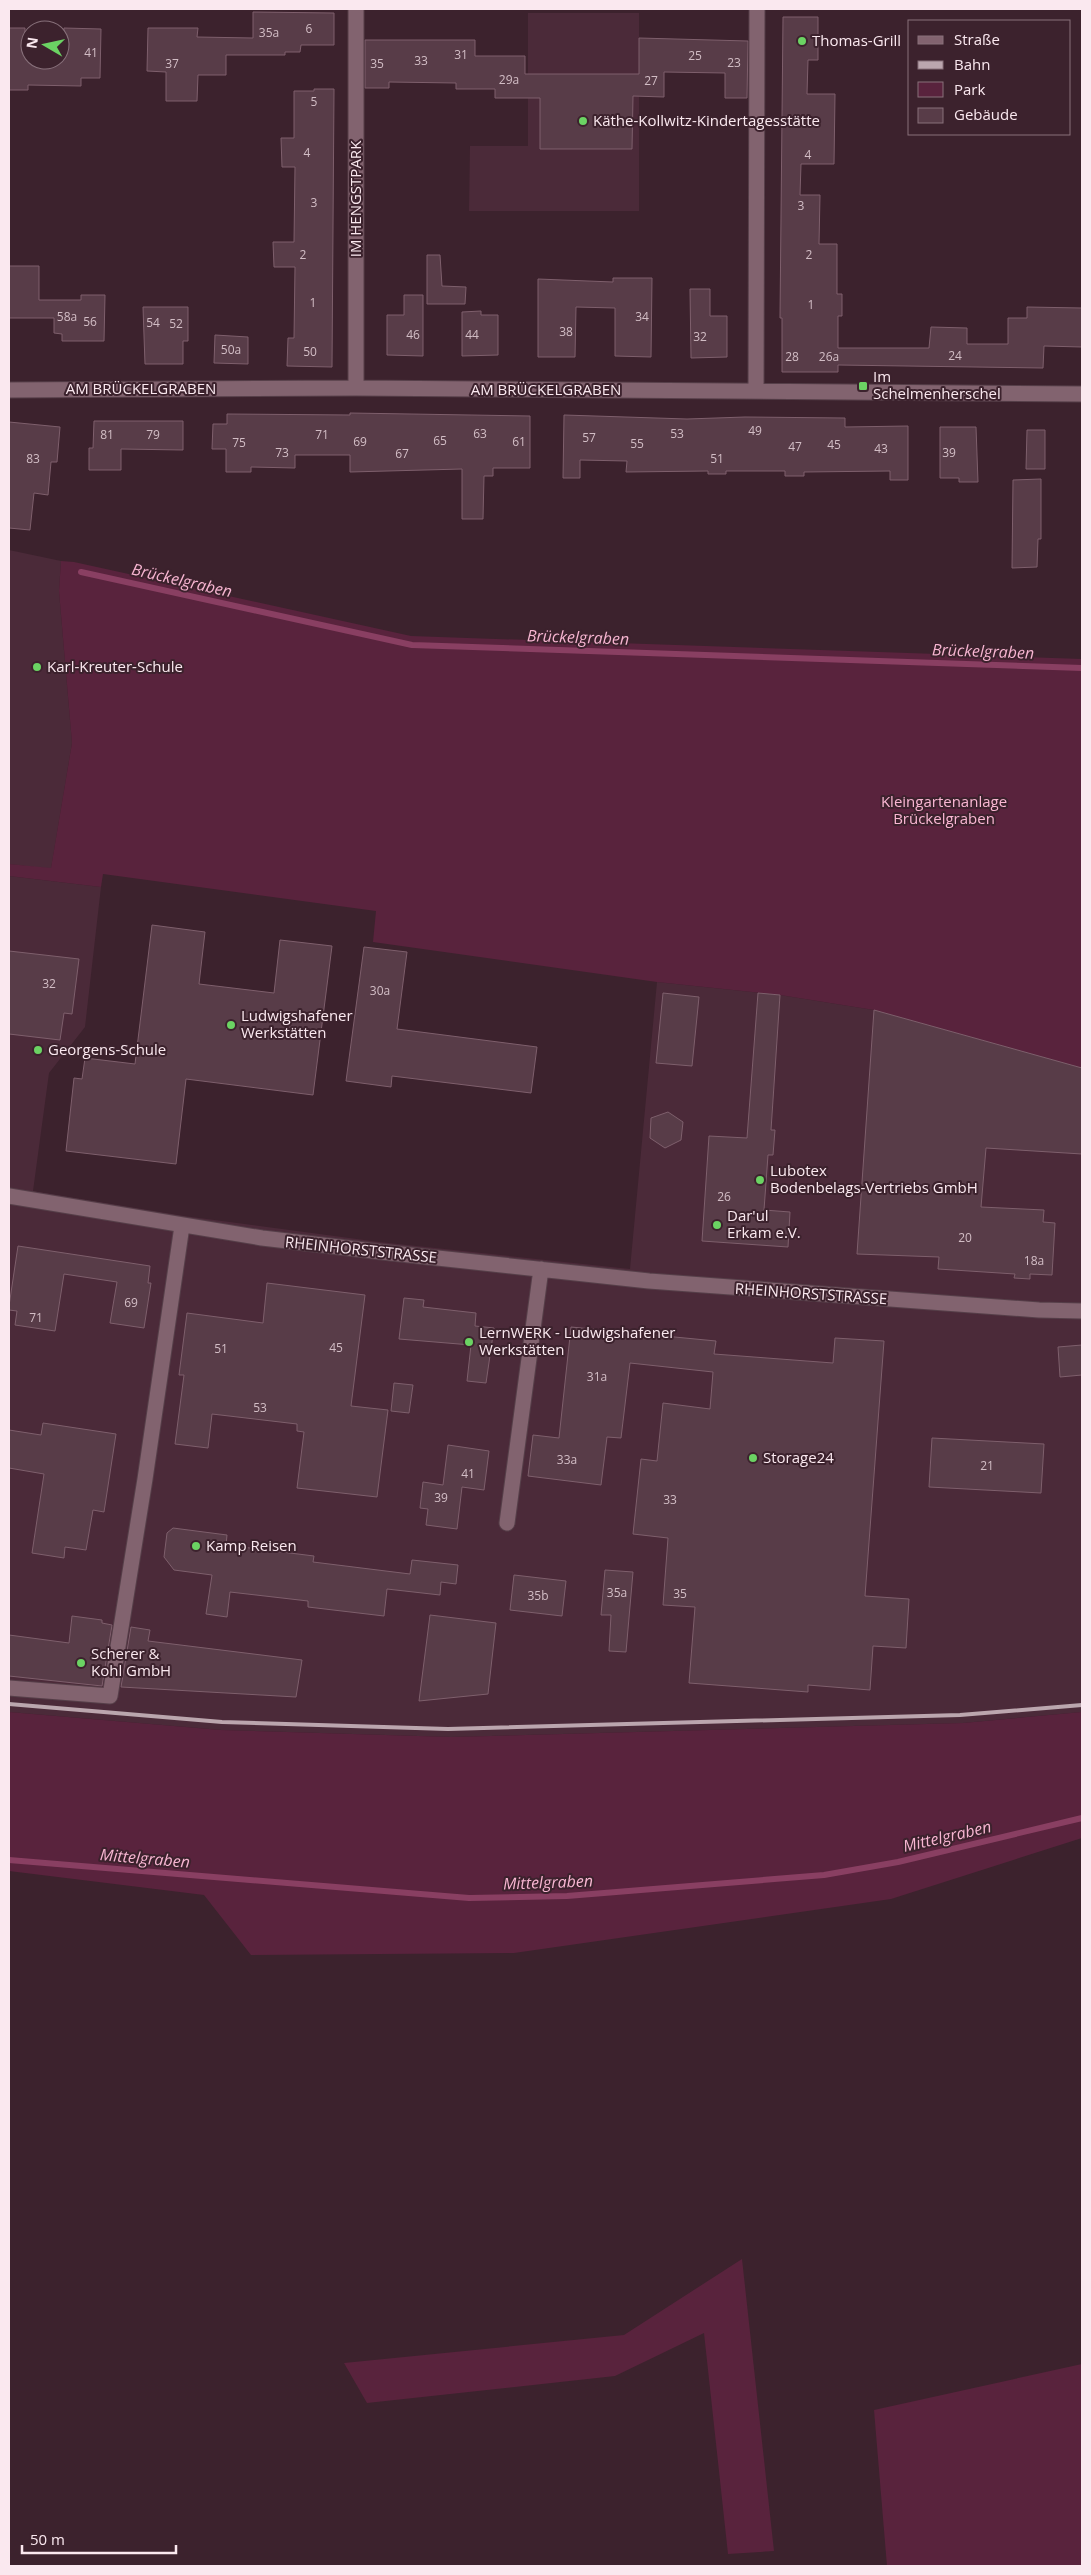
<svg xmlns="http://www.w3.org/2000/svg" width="1091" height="2575" font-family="'Open Sans',sans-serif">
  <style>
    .built { fill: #4b2a39 }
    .green { fill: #59233d }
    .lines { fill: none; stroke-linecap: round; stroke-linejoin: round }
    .stream { stroke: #893f62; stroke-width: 6 }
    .building { fill: #583c48; stroke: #7e5f6c }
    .minor-casing { stroke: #563f49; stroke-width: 17 }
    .minor { stroke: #82636f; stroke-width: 15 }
    .rail { stroke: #bba6ae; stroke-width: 4 }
    .poi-dot { fill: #6bd363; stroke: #3c222d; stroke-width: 2 }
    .labels { text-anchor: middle; stroke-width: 4; stroke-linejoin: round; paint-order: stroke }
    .number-label { font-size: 12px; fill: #d2bdc5 }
    .poi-label { font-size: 15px; fill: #fae8ef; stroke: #3c222d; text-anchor: start }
    .street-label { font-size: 15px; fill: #fae8ef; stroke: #3c222d }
    .park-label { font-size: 15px; fill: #fab7d3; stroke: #3c222d }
    .water-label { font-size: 16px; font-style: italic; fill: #f7b5d1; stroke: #3c222d }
  </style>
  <rect width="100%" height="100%" fill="#3c222d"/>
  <path class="built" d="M528,13H639V211H469L470,146H528Z
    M9,550L61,561L59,591L72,743L51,869L9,864Z
    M9,876L101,887L85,1027L49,1073L33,1191L184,1216L379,1242L630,1269L657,982L780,995L874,1010L1082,1068V1712L963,1723L451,1737L221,1730L9,1712Z"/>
  <path class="green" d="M61,561L74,562L411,636L1082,659V1068L874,1010L780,995L657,982L373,942L376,911L103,874L101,887L9,876V864L51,868L72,743L59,591Z
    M9,1712L221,1730L451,1737L963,1723L1082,1712V1838L891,1899L514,1953L251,1955L204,1895L9,1871Z
    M742,2259L774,2551L728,2554L704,2333L615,2376L367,2403L344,2363L624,2335Z
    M1082,2364V2566H887L874,2410Z"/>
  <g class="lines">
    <path class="stream" d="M81,572L412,645L1082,668
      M9,1860L469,1898L567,1896L824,1875L898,1862L1082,1818"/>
  </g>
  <path class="building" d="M253,12L334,13V45H301L300,52H285V55H226V75H198L197,101H166V72L147,71L148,28H198L197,37L253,38Z
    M783,17H818V60H808L807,94H835L834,164H801L800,195H820L819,244H837V294H842V316H838V348H929L931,327L967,328V344H1008V318H1027V307L1082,308V347L1044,346L1043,368L838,365V372H782V318H780Z
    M9,28H25V53H30V60H63L64,28L101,29L100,78H81V86L28,85V90H9Z
    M639,38L748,41L747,98H725V73L664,72V97L633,96L632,149H540V98H495V89H456V83L389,82V88H365V40H475V56H525V74H639Z
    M314,89H334L332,367L287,366L288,338H294L295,267H274L273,242H294L295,167H282L281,138H294V91H314Z
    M427,255H440L442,286L466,287L465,304H427Z
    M9,266H39V300H81V295H105L104,341H62V334L54,333V318H9Z
    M613,278H652L651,357L615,356V308L576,307L575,357H538V279L613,282Z
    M690,289H710V316H727V357L691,358Z
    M404,295H423V356L387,355V315H404Z
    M143,307H188V341H183V364H145Z
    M481,311V315H498V355L462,356V312Z
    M215,335L248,337V364L214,363Z
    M350,413L530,416V468H493V476H484L483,519H462V469L350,472V455H295V468L251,467V472H226V449H212L213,424H227V414L350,415Z
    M564,415L687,419L745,417L845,418V427L908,426V480H890V471L804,472V476H785V471H726V474H708V471L626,472L627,461L580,460V478H563Z
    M94,421H183V450L121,449V470H89V448H93Z
    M9,422L60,427L57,462H51L48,495L34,493L30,530L9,528Z
    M940,427H976L978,482H959V478H940Z
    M1027,430H1045V469H1026Z
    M1041,479V539H1038L1037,567L1012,568L1013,480Z
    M152,925L205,932L199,984L274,993L280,940L332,946L313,1095L186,1079L176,1164L66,1151L74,1078L82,1079L85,1058L135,1064Z
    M364,947L407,952L397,1029L537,1047L531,1093L392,1076L391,1087L346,1081Z
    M9,951L79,959L72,1014L64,1013L60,1040L9,1034Z
    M663,993L699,997L692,1066L656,1063Z
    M758,993L780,995L771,1130H775L773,1155H768L764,1210L790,1212L788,1247L702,1241L709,1136L747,1138Z
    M874,1010L1082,1068V1154L986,1148L981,1207L1044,1210L1043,1222L1055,1223L1052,1275L1030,1274V1279L1014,1278L1015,1274L938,1269L939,1257L857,1254Z
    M668,1112L683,1122L681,1140L665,1148L650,1138L651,1118Z
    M18,1246L150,1266L148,1283H151L144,1328L110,1323L117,1282L64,1274L55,1331L15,1325L17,1311L9,1310V1306Z
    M267,1283L365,1295L351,1406L388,1410L377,1497L297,1488L304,1432L297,1431V1424L212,1414L208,1448L175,1444L184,1375H179L187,1313L263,1323Z
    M404,1298L424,1300L423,1307L476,1313L475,1326L494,1328L486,1383L467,1381L471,1345L399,1339Z
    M571,1327L716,1341L714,1354L833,1363L835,1338L884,1341L865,1596L909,1599L906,1648L873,1646L870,1690L808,1685V1692L689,1683L695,1607L663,1605L668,1538L633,1534L641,1459L657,1461L663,1403L710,1409L713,1372L630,1363L621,1438L607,1437L601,1485L528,1476L533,1435L559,1438Z
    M1082,1345V1375L1060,1377L1058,1347Z
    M394,1383L413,1385L409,1413L391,1411Z
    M43,1423L116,1434L104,1512L93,1510L86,1550L65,1547L64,1558L32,1553L44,1474L9,1468V1430L41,1435Z
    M932,1438L1044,1444L1041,1493L929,1487Z
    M448,1445L489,1451L484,1490L462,1487L457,1529L426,1525L428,1509L420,1508L423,1482L443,1485Z
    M173,1528L227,1535L226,1545L314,1556L313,1562L410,1574L412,1560L458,1565L456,1584L441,1582L440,1595L387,1589L384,1616L308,1607V1601L230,1592L227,1617L206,1614L212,1575L174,1570L164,1557L167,1533Z
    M605,1570L633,1572L626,1652L609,1651L611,1615H601Z
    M514,1575L566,1581L562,1616L510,1610Z
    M430,1615L496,1623L488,1694L419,1701Z
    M72,1616L102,1620V1623L112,1625L102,1686L9,1676V1635L69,1643Z
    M131,1627L150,1630L148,1641L302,1660L296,1697L121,1687Z"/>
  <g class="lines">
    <g class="minor-casing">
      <path id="minor" d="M356,388V9
        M9,390L356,388L1082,394
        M756,391L757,9
        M9,1196L262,1238L382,1252L649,1281L1039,1310L1082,1311
        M507,1523L541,1269
        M9,1688L110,1696L145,1479L182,1226"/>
    </g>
    <use href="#minor" class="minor"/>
    <path class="rail" d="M9,1704L222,1722L448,1729L960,1715L1082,1705"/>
  </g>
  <g class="poi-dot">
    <circle cx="802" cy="41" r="5"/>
    <circle cx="583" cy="121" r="5"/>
    <rect x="858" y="381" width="10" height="10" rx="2.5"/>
    <circle cx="37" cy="667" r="5"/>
    <circle cx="231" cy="1025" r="5"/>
    <circle cx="38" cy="1050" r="5"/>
    <circle cx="760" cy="1180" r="5"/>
    <circle cx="717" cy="1225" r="5"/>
    <circle cx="469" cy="1342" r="5"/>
    <circle cx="753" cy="1458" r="5"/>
    <circle cx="196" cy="1546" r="5"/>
    <circle cx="81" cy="1663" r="5"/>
  </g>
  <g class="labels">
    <g class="number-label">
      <text x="309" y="33">6</text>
      <text x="269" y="37">35a</text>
      <text x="91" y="57">41</text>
      <text x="461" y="59">31</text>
      <text x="695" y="60">25</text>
      <text x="421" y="65">33</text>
      <text x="734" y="67">23</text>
      <text x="172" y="68">37</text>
      <text x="377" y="68">35</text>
      <text x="509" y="84">29a</text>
      <text x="651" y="85">27</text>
      <text x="314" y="106">5</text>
      <text x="307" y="157">4</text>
      <text x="808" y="159">4</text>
      <text x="314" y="207">3</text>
      <text x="801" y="210">3</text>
      <text x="303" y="259">2</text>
      <text x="809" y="259">2</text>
      <text x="313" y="307">1</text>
      <text x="811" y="309">1</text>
      <text x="67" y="321">58a</text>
      <text x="642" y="321">34</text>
      <text x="90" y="326">56</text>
      <text x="153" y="327">54</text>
      <text x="176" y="328">52</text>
      <text x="566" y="336">38</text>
      <text x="413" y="339">46</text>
      <text x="472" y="339">44</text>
      <text x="700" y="341">32</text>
      <text x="231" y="354">50a</text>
      <text x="310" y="356">50</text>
      <text x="955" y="360">24</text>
      <text x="792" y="361">28</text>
      <text x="829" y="361">26a</text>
      <text x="755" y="435">49</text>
      <text x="480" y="438">63</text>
      <text x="677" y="438">53</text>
      <text x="107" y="439">81</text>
      <text x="153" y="439">79</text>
      <text x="322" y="439">71</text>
      <text x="589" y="442">57</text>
      <text x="440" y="445">65</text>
      <text x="360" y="446">69</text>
      <text x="519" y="446">61</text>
      <text x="239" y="447">75</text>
      <text x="637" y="448">55</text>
      <text x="834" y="449">45</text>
      <text x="795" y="451">47</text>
      <text x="881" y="453">43</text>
      <text x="282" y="457">73</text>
      <text x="949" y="457">39</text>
      <text x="402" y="458">67</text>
      <text x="33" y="463">83</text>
      <text x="717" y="463">51</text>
      <text x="49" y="988">32</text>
      <text x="380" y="995">30a</text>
      <text x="724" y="1201">26</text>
      <text x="965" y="1242">20</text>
      <text x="1034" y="1265">18a</text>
      <text x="131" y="1307">69</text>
      <text x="36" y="1322">71</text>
      <text x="336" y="1352">45</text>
      <text x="221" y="1353">51</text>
      <text x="597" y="1381">31a</text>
      <text x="260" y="1412">53</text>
      <text x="567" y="1464">33a</text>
      <text x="987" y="1470">21</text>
      <text x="468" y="1478">41</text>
      <text x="441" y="1502">39</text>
      <text x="670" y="1504">33</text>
      <text x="617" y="1597">35a</text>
      <text x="680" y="1598">35</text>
      <text x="538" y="1600">35b</text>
    </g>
    <g class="poi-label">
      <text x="812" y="46">Thomas-Grill</text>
      <text x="593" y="126">Käthe-Kollwitz-Kindertagesstätte</text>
      <text x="873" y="382">Im<tspan x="873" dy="17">Schelmenherschel</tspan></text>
      <text x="47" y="672">Karl-Kreuter-Schule</text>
      <text x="241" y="1021">Ludwigshafener<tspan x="241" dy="17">Werkstätten</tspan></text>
      <text x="48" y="1055">Georgens-Schule</text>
      <text x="770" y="1176">Lubotex<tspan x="770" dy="17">Bodenbelags-Vertriebs GmbH</tspan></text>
      <text x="727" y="1221">Dar'ul<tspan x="727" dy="17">Erkam e.V.</tspan></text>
      <text x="479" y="1338">LernWERK - Ludwigshafener<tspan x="479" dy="17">Werkstätten</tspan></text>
      <text x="763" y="1463">Storage24</text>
      <text x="206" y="1551">Kamp Reisen</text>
      <text x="91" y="1659">Scherer &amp;<tspan x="91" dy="17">Kohl GmbH</tspan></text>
    </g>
    <g class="street-label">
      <text transform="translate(356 199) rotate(-90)" y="5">IM HENGSTPARK</text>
      <text x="141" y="394">AM BRÜCKELGRABEN</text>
      <text x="546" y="395">AM BRÜCKELGRABEN</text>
      <text transform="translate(361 1250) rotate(6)" y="5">RHEINHORSTSTRASSE</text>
      <text transform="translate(811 1294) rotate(4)" y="5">RHEINHORSTSTRASSE</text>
    </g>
    <g class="park-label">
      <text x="944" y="807">Kleingartenanlage<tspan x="944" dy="17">Brückelgraben</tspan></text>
    </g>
    <g class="water-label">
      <text transform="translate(182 580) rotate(13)" y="6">Brückelgraben</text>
      <text transform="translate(578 637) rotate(2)" y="6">Brückelgraben</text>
      <text transform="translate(983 651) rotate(2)" y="6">Brückelgraben</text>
      <text transform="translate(947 1836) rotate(-13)" y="6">Mittelgraben</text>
      <text transform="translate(145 1858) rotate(5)" y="6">Mittelgraben</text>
      <text transform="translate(548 1882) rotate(-2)" y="6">Mittelgraben</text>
    </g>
  </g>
  <rect width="1091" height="2575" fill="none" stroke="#fae8ef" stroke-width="20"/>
  <rect x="908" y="20" width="162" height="115" fill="#3c222d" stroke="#88717b"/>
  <rect x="918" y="36" width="25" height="8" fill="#82636f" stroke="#88717b"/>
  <text x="954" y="45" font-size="15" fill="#fae8ef">Straße</text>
  <rect x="918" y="61" width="25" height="8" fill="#bba6ae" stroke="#88717b"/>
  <text x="954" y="70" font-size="15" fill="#fae8ef">Bahn</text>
  <rect x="918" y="82" width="25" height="15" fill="#59233d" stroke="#88717b"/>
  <text x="954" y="95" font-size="15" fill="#fae8ef">Park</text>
  <rect x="918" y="108" width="25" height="15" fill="#583c48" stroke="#88717b"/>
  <text x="954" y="120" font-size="15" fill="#fae8ef">Gebäude</text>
  <g transform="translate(45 45) rotate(279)"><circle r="24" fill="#3c222d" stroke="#88717b"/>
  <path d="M0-4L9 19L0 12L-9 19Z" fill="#6bd363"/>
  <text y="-8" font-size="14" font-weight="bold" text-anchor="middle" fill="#fae8ef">N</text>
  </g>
  <path d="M22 2545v8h154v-8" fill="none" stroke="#fae8ef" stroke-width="2.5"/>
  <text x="30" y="2545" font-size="15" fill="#fae8ef" stroke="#3c222d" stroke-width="4" paint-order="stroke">50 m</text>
</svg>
